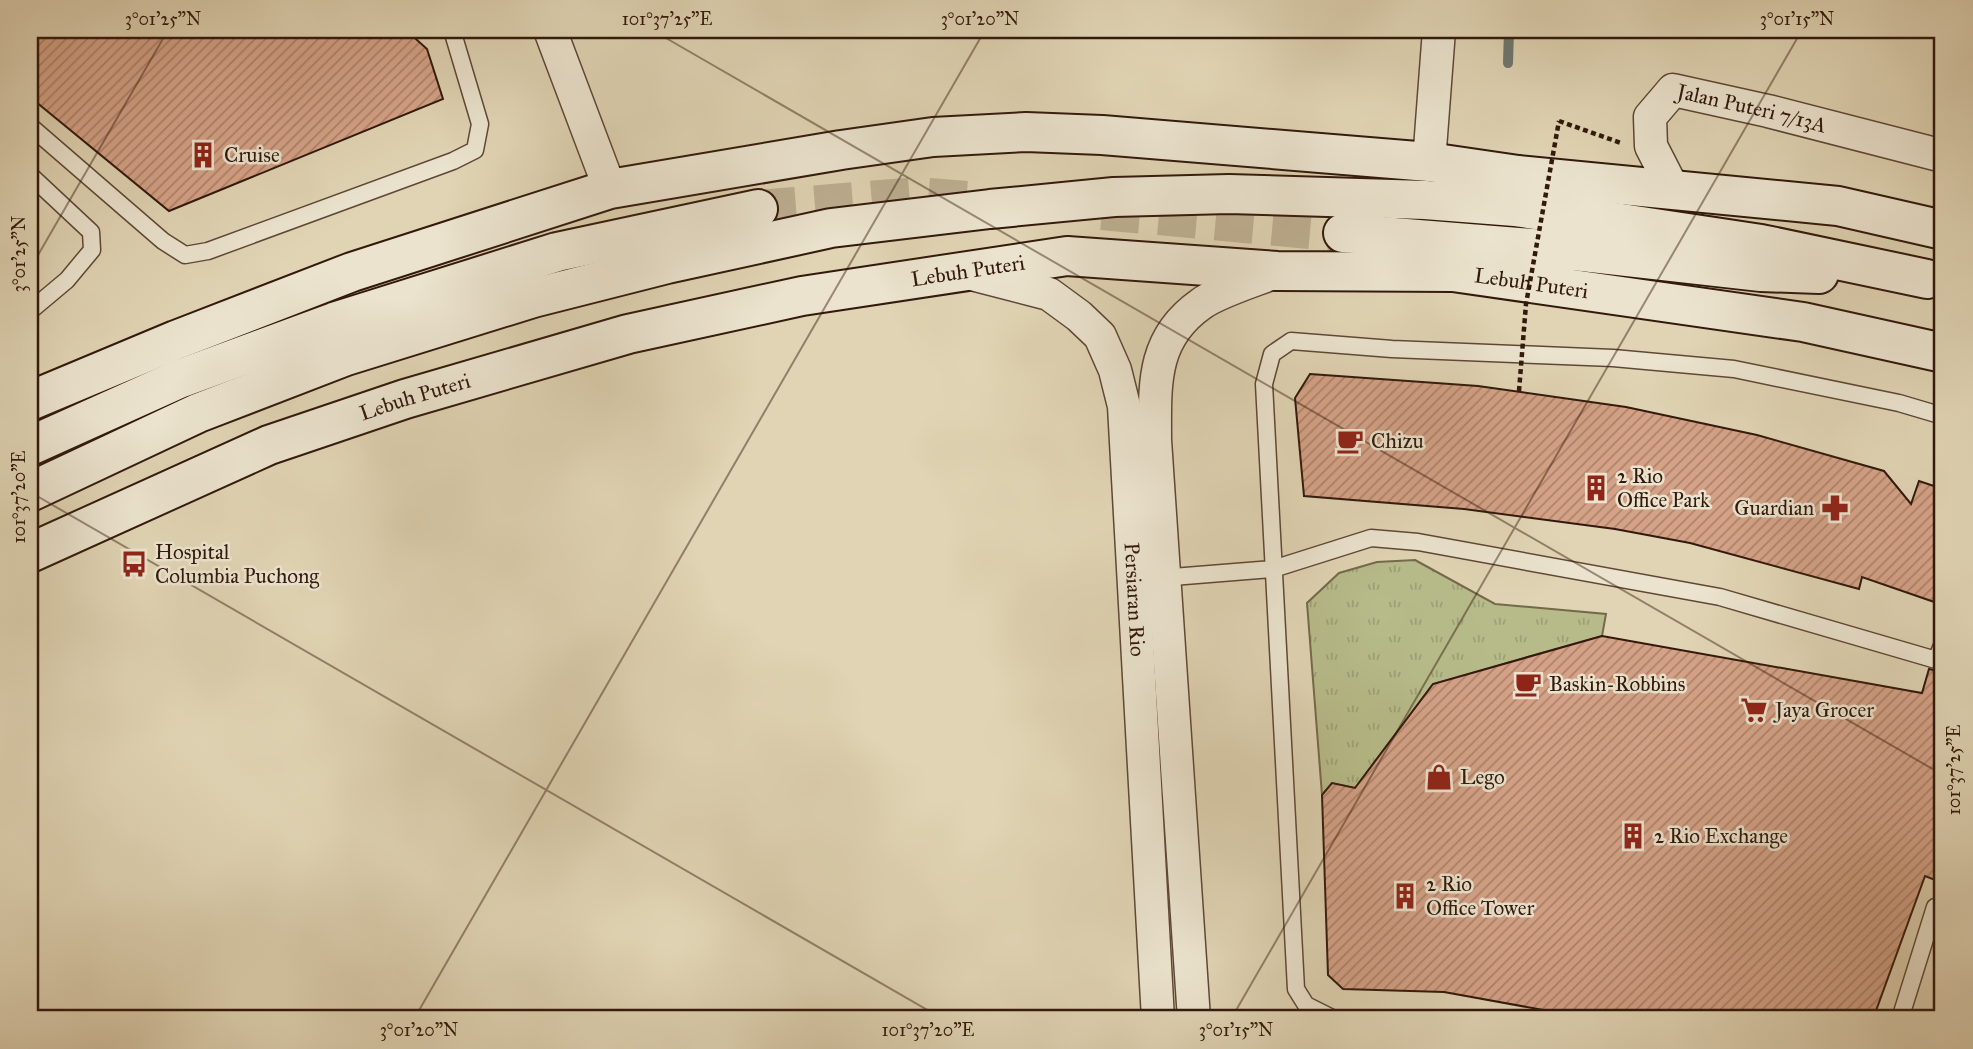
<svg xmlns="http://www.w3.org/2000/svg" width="1973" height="1049" font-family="'IM FELL Great Primer',serif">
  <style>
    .park { fill: url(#park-tufts); stroke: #746a4b; stroke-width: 2 }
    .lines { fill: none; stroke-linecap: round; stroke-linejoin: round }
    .stream { stroke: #6d7870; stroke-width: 10 }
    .building { fill: url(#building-hatch); stroke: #32190c; stroke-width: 2 }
    .secondary-tunnel { stroke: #bdaf92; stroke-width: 38; stroke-dasharray: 38 19; stroke-linecap: butt }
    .lane-casing { stroke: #5e4836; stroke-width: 19 }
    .street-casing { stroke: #5e4836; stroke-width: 35 }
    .secondary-casing { stroke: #32190c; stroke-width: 42 }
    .path { stroke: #32190c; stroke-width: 4.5; stroke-dasharray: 5 3.5; stroke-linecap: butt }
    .lane { stroke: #ebe3ce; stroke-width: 16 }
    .street { stroke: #ebe3ce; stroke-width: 32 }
    .secondary { stroke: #ebe3ce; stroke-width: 38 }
    .path-bridge { stroke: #32190c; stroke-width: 4.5; stroke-dasharray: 5 3.5; stroke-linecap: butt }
    .ticks { fill: none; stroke: #32190c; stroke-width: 2; stroke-opacity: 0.45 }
    .labels { text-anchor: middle; stroke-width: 5; stroke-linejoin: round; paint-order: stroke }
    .street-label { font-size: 21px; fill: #32190c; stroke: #ebe3ce }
    .poi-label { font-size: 21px; fill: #32190c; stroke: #ebe3ce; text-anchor: start }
    .neatline { fill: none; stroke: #32190c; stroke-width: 2.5 }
    .ticks-label { font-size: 18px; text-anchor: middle; fill: #32190c }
  </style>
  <defs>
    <pattern id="park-tufts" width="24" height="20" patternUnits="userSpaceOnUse" patternTransform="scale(1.75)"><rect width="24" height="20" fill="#b7bb8a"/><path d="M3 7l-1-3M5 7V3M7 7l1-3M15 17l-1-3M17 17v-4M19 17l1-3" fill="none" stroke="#9ea076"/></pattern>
    <pattern id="building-hatch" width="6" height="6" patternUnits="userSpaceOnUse" patternTransform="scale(1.75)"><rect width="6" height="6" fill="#d5a287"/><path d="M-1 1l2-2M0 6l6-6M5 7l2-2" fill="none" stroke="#ad836d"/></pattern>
  </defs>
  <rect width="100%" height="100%" fill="#e0d4b4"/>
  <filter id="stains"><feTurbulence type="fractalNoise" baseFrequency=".00286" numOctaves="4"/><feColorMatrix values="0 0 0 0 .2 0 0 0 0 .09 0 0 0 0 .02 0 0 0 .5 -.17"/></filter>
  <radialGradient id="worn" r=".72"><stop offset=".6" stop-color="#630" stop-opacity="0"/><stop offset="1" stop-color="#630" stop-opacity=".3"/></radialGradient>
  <path class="park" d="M1415,560L1495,604L1606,614L1602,636L1433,684L1355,788L1332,783L1322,795L1307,603L1339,573L1377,562Z"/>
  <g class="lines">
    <path class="stream" d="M1508,63L1509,30"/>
  </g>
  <path class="building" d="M30,30H406L427,49L443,99L169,211L30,97Z
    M1310,374L1478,386L1626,407L1757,435L1884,471L1911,504L1919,481L1943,489V605L1862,577L1859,589L1690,543L1615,529L1464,509L1304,496L1295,398Z
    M1602,636L1922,693L1929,669L1943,672V883L1925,876L1873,1019H1593L1444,992L1343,989L1328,975L1322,795L1332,783L1355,788L1433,684Z"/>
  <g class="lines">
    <path class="secondary-tunnel" d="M758,209L918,196L979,201
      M1102,211L1343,233"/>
    <g class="lane-casing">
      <path id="lane" d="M30,126L163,241L185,255L208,251L453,161L475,150L480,124L452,30
        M30,175L91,232L92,250L67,280L30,311
        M1160,578L1273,569L1371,538L1418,542L1720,597L1943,662
        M1936,660L1943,643
        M1334,1019L1306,1005L1296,989L1264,384L1272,354L1291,341L1392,349L1613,358L1734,369L1899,403L1943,416
        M1900,1019L1935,907"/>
    </g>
    <g class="street-casing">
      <g id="street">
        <path d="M550,30L610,189"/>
        <path d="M1429,162L1439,30"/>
        <path id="s1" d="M1674,191L1651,146L1650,117L1673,90L1768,111L1943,156"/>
        <path id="s2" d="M968,273L1049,294L1079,316L1100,336L1115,370L1124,406L1158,1019"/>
        <path d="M1194,1019L1155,440C1155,386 1151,339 1201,304C1217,292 1256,280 1276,272"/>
      </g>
    </g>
    <g class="secondary-casing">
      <g id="secondary">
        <path d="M1343,233L1583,252L1761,272L1819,274"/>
        <path d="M30,401L176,340L352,272L610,189L841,150L933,137L1026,132L1102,135L1429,162L1518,175L1838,206L1943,230"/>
        <path d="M30,446L179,379L334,322L557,252L758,209"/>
        <path d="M30,492L198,413L346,356L533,298L667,264L831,228L990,209L1114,197L1229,194L1425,200L1515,207L1761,244L1927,279"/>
        <path id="s3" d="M30,553L269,445L405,399L628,334L802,296L1067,256L1277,271L1453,272L1803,322L1943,353"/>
      </g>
    </g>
    <path class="path" d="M1559,121L1621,143"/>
    <use href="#lane" class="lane"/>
    <use href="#street" class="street"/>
    <use href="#secondary" class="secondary"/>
    <path class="path-bridge" d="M1519,391L1526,304L1559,121"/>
  </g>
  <path class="ticks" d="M652,30L1943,775M30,269L168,30M30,492L943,1019M414,1019L985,30M1231,1019L1802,30"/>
  <defs>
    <g id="building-bare" transform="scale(2.1)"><path d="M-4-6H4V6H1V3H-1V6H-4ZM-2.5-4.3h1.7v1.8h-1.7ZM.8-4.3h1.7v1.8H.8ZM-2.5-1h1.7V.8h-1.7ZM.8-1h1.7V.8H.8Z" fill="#8f2418" stroke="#ebe3ce" stroke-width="2.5" paint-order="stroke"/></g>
    <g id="cafe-bare" transform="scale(2.1)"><path d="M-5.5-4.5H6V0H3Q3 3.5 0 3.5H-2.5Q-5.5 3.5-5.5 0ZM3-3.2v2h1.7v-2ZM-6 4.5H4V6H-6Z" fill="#8f2418" stroke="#ebe3ce" stroke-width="2.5" paint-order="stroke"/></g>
    <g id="pharmacy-bare" transform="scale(2.1)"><path d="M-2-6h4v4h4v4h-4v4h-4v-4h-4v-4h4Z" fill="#8f2418" stroke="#ebe3ce" stroke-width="2.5" paint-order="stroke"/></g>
    <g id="bus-bare" transform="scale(2.1)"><path d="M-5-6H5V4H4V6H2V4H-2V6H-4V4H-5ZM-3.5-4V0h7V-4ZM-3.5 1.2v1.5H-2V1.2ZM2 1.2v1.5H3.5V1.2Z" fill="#8f2418" stroke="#ebe3ce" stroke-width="2.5" paint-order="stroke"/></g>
    <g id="supermarket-bare" transform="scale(2.1)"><path d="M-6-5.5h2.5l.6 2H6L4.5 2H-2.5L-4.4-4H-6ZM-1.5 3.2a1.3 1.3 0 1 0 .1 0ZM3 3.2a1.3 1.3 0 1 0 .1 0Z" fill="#8f2418" stroke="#ebe3ce" stroke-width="2.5" paint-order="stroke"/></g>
    <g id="shop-bare" transform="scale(2.1)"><path d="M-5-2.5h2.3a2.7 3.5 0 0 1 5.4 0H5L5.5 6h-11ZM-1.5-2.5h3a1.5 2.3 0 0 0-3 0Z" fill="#8f2418" stroke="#ebe3ce" stroke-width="2.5" paint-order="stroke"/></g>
  </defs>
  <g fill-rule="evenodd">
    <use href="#building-bare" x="203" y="155"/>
    <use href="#cafe-bare" x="1350" y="441"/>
    <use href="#building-bare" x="1596" y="488"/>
    <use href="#pharmacy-bare" x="1835" y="508"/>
    <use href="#bus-bare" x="134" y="564"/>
    <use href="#cafe-bare" x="1528" y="684"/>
    <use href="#supermarket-bare" x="1754" y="710"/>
    <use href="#shop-bare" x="1439" y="777"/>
    <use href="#building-bare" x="1633" y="836"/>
    <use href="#building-bare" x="1405" y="896"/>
  </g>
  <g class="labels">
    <g class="street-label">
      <text dy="7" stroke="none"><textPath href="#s1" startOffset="196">Jalan Puteri 7/13A</textPath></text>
      <text dy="7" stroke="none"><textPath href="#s3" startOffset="984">Lebuh Puteri</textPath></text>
      <text dy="7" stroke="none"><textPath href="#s3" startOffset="1550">Lebuh Puteri</textPath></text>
      <text dy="7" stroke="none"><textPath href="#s3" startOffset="416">Lebuh Puteri</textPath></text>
      <text dy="7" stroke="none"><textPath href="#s2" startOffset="418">Persiaran Rio</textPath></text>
    </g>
    <g class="poi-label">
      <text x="224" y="162">Cruise</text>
      <text x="1371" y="448">Chizu</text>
      <text x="1617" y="483">2 Rio<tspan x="1617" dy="24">Office Park</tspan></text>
      <text x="1814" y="515" text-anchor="end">Guardian</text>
      <text x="155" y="559">Hospital<tspan x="155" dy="24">Columbia Puchong</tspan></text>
      <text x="1549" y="691">Baskin-Robbins</text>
      <text x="1775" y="717">Jaya Grocer</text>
      <text x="1460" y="784">Lego</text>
      <text x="1654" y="843">2 Rio Exchange</text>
      <text x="1426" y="891">2 Rio<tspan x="1426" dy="24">Office Tower</tspan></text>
    </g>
  </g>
  <rect width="1973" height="1049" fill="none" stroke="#e0d4b4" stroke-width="77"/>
  <rect x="38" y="38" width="1896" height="972" class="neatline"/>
  <g class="ticks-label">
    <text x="163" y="25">3°01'25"N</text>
    <text x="667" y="25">101°37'25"E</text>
    <text x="980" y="25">3°01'20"N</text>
    <text x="1797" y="25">3°01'15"N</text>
    <text transform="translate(19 254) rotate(-90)" y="6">3°01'25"N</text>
    <text transform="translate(19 497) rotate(-90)" y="6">101°37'20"E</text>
    <text transform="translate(1954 770) rotate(-90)" y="6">101°37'25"E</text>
    <text x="419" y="1036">3°01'20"N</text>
    <text x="928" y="1036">101°37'20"E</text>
    <text x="1236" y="1036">3°01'15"N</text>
  </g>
  <rect width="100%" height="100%" filter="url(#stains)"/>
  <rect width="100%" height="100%" fill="url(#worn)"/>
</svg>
